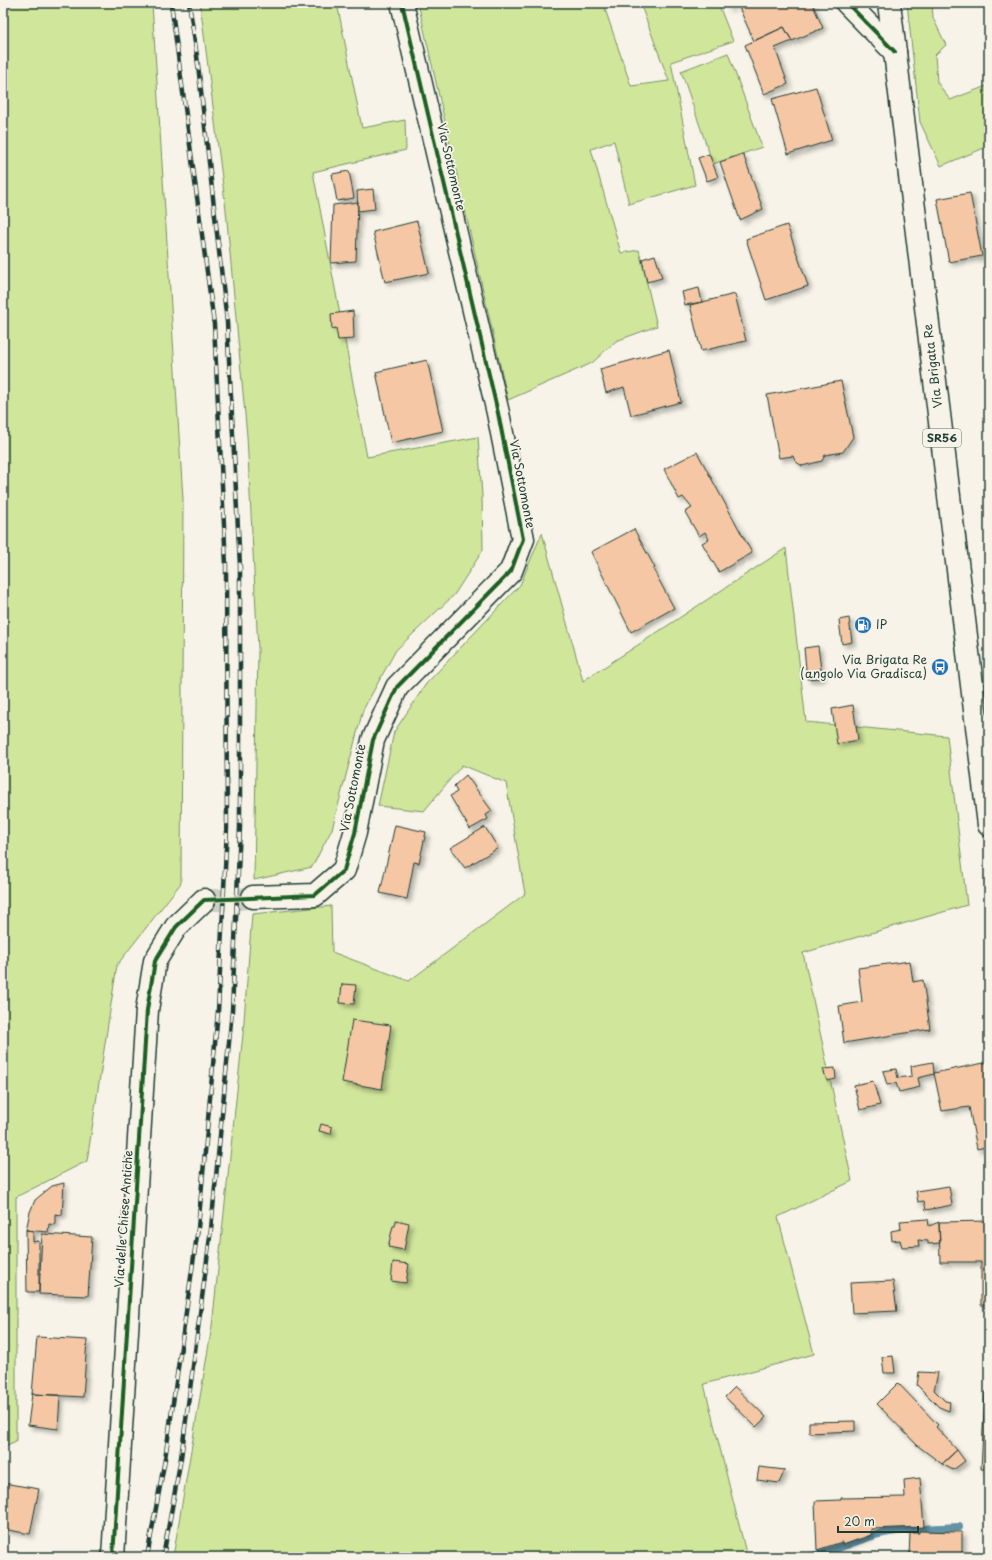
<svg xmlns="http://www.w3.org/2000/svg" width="992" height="1560" font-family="'Playpen Sans',sans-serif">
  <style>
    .green { fill: #d0e69b; stroke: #789268 }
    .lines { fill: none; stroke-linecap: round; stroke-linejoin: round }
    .stream { stroke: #6393a5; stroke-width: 8 }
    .building { fill: #f5c7a4; stroke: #1f3d34; filter: url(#shadow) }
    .street-tunnel { stroke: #cccfc4; stroke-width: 22; stroke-dasharray: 22 11; stroke-linecap: butt }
    .street-casing { stroke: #1f3d34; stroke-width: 25 }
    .secondary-casing { stroke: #1f3d34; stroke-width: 25 }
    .primary-casing { stroke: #1f3d34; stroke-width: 25 }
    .street { stroke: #f7f3e8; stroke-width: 22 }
    .secondary { stroke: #f7f3e8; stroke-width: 22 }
    .primary { stroke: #f7f3e8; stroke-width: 22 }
    .rail-casing { stroke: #1f3d34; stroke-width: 4.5 }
    .rail { stroke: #f7f3e8; stroke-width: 3; stroke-dasharray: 9; stroke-linecap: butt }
    .cycleway-casing { stroke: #f7f3e8; stroke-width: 6 }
    .cycleway { stroke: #1b5e20; stroke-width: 4 }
    .labels { text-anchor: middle; stroke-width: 3.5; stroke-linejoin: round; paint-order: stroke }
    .shield { fill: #f7f3e8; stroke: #60746a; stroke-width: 1 }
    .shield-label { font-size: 11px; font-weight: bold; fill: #1f3d34 }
    .street-label { font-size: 12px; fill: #1f3d34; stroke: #f7f3e8 }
    .poi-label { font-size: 12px; fill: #1f3d34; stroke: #f7f3e8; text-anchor: start }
  </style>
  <defs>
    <filter id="shadow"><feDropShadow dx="3.5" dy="3.5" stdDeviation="2" flood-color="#0004"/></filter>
  </defs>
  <rect width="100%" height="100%" fill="#f7f3e8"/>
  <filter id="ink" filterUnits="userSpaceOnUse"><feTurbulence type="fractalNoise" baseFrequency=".025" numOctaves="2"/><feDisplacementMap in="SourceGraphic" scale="8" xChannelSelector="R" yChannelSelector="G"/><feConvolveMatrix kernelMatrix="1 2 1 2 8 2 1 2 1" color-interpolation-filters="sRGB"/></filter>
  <g filter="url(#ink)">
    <path class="green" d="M3,3H152L183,499L181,883L117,965L87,1161L16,1197V1441L3,1447Z
      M200,3H337L362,128L405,120L406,150L313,172L367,457L478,437L482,496L483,550L454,595L396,650L363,710L332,829L312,867L254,880L258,649L247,436L226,210Z
      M418,3H603L631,86L669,81L640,3H718L733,41L671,62L695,185L629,204L614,141L591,149L621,253L639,250L657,326L616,341L592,363L508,400Z
      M907,3H932L933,18L946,45L935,55L937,82L950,100L989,85V146L941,166L920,122Z
      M728,53L762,147L713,164L681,71Z
      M542,533L583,681L786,548L806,722L947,736L967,905L803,953L852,1181L778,1217L814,1354L704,1384L747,1557H173L212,1326L243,1034L252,914L331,906L332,952L409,981L525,894L506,783L462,765L424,811L378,806L394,732L426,684L520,585Z"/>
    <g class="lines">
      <path class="stream" d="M809,1557C833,1551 855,1541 879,1534C905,1528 933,1529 959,1527"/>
    </g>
    <path class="building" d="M726,3H737L728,8Z
      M737,3H812L823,28L792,41L784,27L754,41Z
      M784,27L792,41L775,48L788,84L764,94L745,45Z
      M816,87L832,140L788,154L772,99Z
      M709,154L718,177L707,181L698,158Z
      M743,154L763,209L740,220L720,162Z
      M349,171L354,198L337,201L332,174Z
      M373,189L375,209L358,211L357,191Z
      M970,193L982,256L949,262L937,199Z
      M358,202L356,261L331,263L333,205Z
      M417,221L429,273L385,282L373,232Z
      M787,225L808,286L766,300L746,239Z
      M655,255L662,278L647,282L642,259Z
      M699,288L702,302L685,305L682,292Z
      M735,294L746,341L701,351L690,305Z
      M353,311L354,339L338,340L336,328L332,329L331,314Z
      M669,350L681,402L631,415L624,387L606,393L600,369Z
      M427,360L443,431L391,443L376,372Z
      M841,381L853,437L843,452L825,455L822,461L802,466L795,461L793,456L779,458L767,395Z
      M697,452L752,553L719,572L702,543L709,539L705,532L699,536L685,512L692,508L683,497L679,499L664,469Z
      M634,529L655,568L653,569L674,608L631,632L591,552Z
      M849,618L852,642L842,644L839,620Z
      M818,646L822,678L807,679L804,648Z
      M853,705L858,740L837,744L832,709Z
      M466,775L492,811L486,815L488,819L470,829L450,796L457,792L454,786Z
      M395,825L426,832L419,863L414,862L407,899L380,893Z
      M485,827L498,848L465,868L450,848Z
      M910,961L913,982L923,980L930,1029L844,1043L839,1006L862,1002L858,968Z
      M342,984L356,985L354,1004L340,1003Z
      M352,1020L391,1025L382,1089L342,1082Z
      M933,1062L934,1074L918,1078L920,1087L899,1092L896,1083L887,1085L883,1071L896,1069L898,1078L912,1076L911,1066Z
      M989,1062V1146L977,1149L969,1107L942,1111L934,1073Z
      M835,1068L836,1079L827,1081L823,1069Z
      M873,1081L880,1105L860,1110L854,1085Z
      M321,1124L332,1127L331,1134L319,1131Z
      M64,1183L62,1215L55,1214V1225L49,1224L48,1232L26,1230L30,1212L35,1200L52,1186Z
      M949,1186L952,1205L926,1210L924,1201L918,1202L916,1191Z
      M928,1219L929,1226L939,1222L940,1243L928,1244V1241L918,1240L919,1246L902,1247L900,1240L892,1241L891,1231L901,1229L900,1221Z
      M396,1220L409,1223L404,1250L388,1247L393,1226H395Z
      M989,1221V1305H981V1262H940L939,1222Z
      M26,1230L33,1231V1242L39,1241V1292H27Z
      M42,1234L92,1237L88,1296L39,1294Z
      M393,1262L409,1264L406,1283L391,1281Z
      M893,1281L897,1311L852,1313L850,1283Z
      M37,1337L87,1340L83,1397L32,1394Z
      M893,1356L895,1373H884L882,1357Z
      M919,1372L938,1373L934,1390L945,1401L950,1402L949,1411L939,1407L917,1385Z
      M898,1383L938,1425L936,1427L957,1450L942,1464L918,1446L877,1404Z
      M735,1387L766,1417L756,1427L725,1397Z
      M985,1392H989V1469H981Z
      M32,1394L60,1395L58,1429L28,1425Z
      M855,1421V1431L809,1433V1422Z
      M957,1450L965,1461L953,1470L942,1464Z
      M759,1467L785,1470L779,1483L757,1480Z
      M920,1478L924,1527L871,1529V1535L843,1545L842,1542L817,1550L815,1501L841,1500V1498L905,1497L904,1480Z
      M3,1483L39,1489L30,1534L3,1529Z
      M919,1531L962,1532V1557H909L910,1533H919Z"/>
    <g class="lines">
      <path class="street-tunnel" d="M204,900H232L253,897"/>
      <g class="street-casing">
        <path id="street" d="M253,897L315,895L344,870L355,833L373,740L397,687L511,571L523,539L498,413L402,3
          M113,1557L147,1010L155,961L176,927L204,900"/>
      </g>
      <g class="secondary-casing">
        <path id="secondary" d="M847,3L895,52"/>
      </g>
      <g class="primary-casing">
        <path id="primary" d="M889,3L989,825"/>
      </g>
      <use href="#street" class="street"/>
      <use href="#secondary" class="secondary"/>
      <use href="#primary" class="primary"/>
      <g class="rail-casing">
        <path id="rail" d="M147,1557L165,1459L198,1228L218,1011L227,828L226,565L214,324L171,3
          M163,1557L181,1458L211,1229L232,1011L240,827V566L227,322L197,56L189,3"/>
      </g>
      <use href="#rail" class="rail"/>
      <g class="cycleway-casing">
        <path id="cycleway" d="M847,3L895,52
          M113,1557L147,1010L155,961L176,927L204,900L315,895L344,870L355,833L373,740L397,687L511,571L523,539L498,413L402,3"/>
      </g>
      <use href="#cycleway" class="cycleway"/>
    </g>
  </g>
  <defs>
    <g id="fuel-disc" transform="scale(0.9)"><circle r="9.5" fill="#1f6fb2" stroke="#f7f3e8"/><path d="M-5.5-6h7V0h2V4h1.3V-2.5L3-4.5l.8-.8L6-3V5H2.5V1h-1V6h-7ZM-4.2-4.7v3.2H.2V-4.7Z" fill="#fff"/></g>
    <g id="bus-disc" transform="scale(0.9)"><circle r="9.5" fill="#1f6fb2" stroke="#f7f3e8"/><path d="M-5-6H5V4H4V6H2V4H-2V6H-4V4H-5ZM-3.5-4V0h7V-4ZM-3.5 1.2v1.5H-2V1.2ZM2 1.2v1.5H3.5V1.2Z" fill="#fff"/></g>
  </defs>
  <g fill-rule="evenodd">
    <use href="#fuel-disc" x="863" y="625"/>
    <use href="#bus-disc" x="940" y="667"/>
  </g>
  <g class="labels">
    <rect class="shield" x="923" y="429" width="38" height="18" rx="3"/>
    <g class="shield-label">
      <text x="942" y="442">SR56</text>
    </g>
    <g class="street-label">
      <text transform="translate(451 167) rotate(77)" y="4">Via Sottomonte</text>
      <text transform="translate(933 366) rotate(-97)" y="4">Via Brigata Re</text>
      <text transform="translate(522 484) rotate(79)" y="4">Via Sottomonte</text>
      <text transform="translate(353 788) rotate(-79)" y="4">Via Sottomonte</text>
      <text transform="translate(124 1219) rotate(-86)" y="4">Via delle Chiese Antiche</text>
    </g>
    <g class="poi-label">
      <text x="876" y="629">IP</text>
      <text x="927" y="664" text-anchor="end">Via Brigata Re<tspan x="927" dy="14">(angolo Via Gradisca)</tspan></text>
    </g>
  </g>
  <rect width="992" height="1560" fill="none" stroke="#f7f3e8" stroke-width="16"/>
  <rect x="8" y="8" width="976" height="1544" fill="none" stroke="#1f3d34" stroke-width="1.5" filter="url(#ink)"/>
  <path d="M838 1526v6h80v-6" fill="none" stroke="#1f3d34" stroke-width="2"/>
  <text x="844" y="1526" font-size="12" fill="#1f3d34" stroke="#f7f3e8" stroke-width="3" paint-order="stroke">20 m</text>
</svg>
